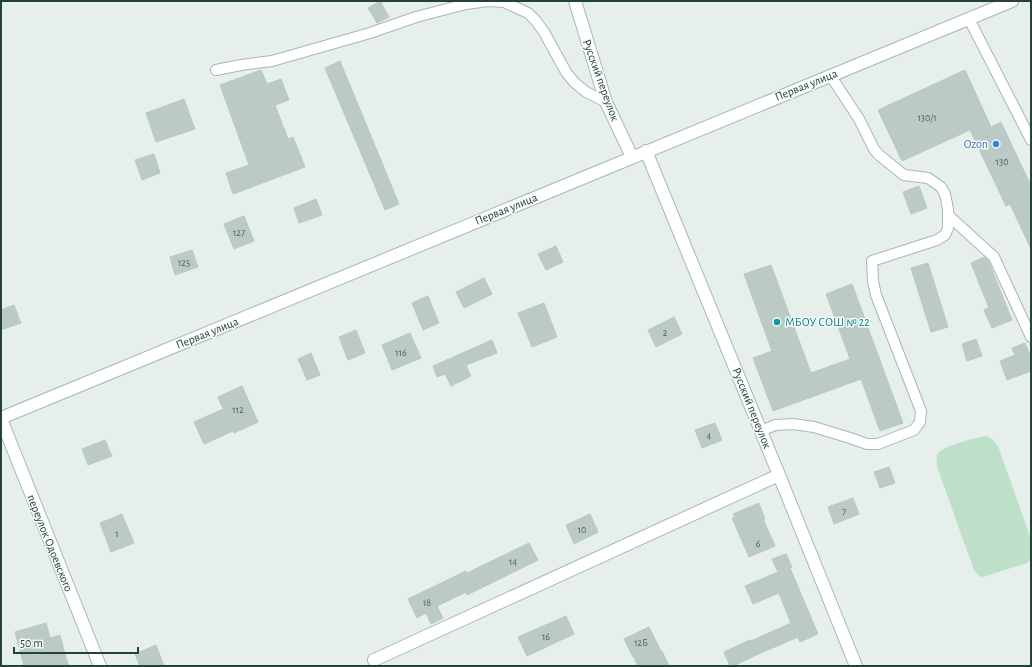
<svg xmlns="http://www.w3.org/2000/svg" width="1032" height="667" font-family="'Alegreya Sans',sans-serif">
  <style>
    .green { fill: #bfe0c8 }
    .building { fill: #bbcac4; stroke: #b8c9c2 }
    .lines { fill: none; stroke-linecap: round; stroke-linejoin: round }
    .lane-casing { stroke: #a8b8b2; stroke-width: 12 }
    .street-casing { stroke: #a8b8b2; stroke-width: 14 }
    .lane { stroke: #fff; stroke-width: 10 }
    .street { stroke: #fff; stroke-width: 12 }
    .shop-dot { fill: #3f7fe0; stroke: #f7fbf9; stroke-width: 1.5 }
    .culture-dot { fill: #0f9aa8; stroke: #f7fbf9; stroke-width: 1.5 }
    .labels { text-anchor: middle; stroke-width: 3; stroke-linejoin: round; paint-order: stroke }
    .number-label { font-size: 10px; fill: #4a645c }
    .street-label { font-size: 12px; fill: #24423a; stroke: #f7fbf9 }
    .shop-label { font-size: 12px; fill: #366cbe; stroke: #f7fbf9; text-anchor: end }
    .culture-label { font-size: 12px; fill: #0d838f; stroke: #f7fbf9; text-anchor: start }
  </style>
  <rect width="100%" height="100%" fill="#e6efeb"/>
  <path class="green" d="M987,436L992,439L998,446L1031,539V559L1027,563L983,577L979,576L974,570L937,467C937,464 936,458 937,455C941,446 977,437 987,436Z"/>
  <path class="building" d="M380,1L389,17L377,23L368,8Z
    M340,61L399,204L385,210L325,68Z
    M261,70L267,84L281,79L289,100L275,105L288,139L293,137L305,167L233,194L226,173L249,165L220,85Z
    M965,70L991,127L1001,122L1031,186V249L1010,204L1006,206L970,130L902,161L878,110Z
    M184,99L195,129L156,142L146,113Z
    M154,154L160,173L142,180L135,160Z
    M919,186L927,208L911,214L903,192Z
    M316,199L322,215L299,223L294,208Z
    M244,216L254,241L234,249L224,224Z
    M556,246L563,262L546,270L538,254Z
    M192,250L198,267L175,275L170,257Z
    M984,257L988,260L1012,320L992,328L984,310L989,308L971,263Z
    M928,263L948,327L931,332L911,268Z
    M771,265L811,373L850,359L826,294L852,284L903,423L880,431L861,379L773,411L753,358L772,351L744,274Z
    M484,278L492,294L464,308L456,292Z
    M428,296L439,323L423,330L412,303Z
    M544,303L557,337L532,347L518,313Z
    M14,305L21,323L1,330V310Z
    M674,317L682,334L656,347L648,330Z
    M356,330L365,353L348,360L339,337Z
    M410,333L421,358L392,370L382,345Z
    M976,339L982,356L967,361L962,344Z
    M492,340L497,353L466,365L471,376L451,386L445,374L437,377L433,366Z
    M1025,343L1031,358V371L1007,380L1000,361L1015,355L1012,348Z
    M311,353L320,375L307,380L298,359Z
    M242,386L258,422L234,433L233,431L204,444L194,422L223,409L218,397Z
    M715,423L722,440L702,448L695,430Z
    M105,440L112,456L88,465L82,449Z
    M889,467L895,483L880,488L874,472Z
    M853,498L859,514L834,524L828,507Z
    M759,503L765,519H763L775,546L749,557L732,518L735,517L733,514Z
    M122,514L134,543L111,552L100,523Z
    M590,514L598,532L574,544L566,525Z
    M529,543L538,560L467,595L466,592L437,606L443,618L431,624L426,613L417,618L408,599L466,571L467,573Z
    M786,554L792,567L790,568L818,634L800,642L798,637L768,650H767L733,666H730L724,652L750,640L751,641L791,623L779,593L753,604L745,586L778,572L772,559Z
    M566,616L574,634L527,656L518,637Z
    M46,623L50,638L60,635L66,658L69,666H24L15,632Z
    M649,627L661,651H662L669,666H638L634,657H633L624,639Z
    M156,645L164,666H140L135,654Z"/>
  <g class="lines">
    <g class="lane-casing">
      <path id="lane" d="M969,19L1031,140
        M216,70L241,65L272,61L370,33L416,17L466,4L488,1L504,2L528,13L536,21L544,32L566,72L574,82L586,92L606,102
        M949,216L994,257L1031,337
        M761,431L775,425L793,424L814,427L850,438L867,444H878L914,430L920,422L921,411L876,295L873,281L872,261L937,240L945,235L948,228V209L945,194L941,187L928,178L904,175L879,155L874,149L859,119L830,75"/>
    </g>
    <g class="street-casing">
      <path id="street" d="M575,1L606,102L632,157
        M646,151L779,475L856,666
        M1,418L1012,1
        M1,419L100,666
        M374,660L779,475"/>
    </g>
    <use href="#lane" class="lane"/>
    <use href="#street" class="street"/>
  </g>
  <circle class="shop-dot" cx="996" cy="144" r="4"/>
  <circle class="culture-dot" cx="777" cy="322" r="4"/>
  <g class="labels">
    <g class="number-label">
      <text x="927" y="121">130/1</text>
      <text x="1002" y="165">130</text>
      <text x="239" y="236">127</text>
      <text x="184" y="266">125</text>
      <text x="665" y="336">2</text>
      <text x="401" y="356">116</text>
      <text x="238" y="413">112</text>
      <text x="709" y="439">4</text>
      <text x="844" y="515">7</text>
      <text x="582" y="533">10</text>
      <text x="117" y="537">1</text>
      <text x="758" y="547">6</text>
      <text x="513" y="565">14</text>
      <text x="427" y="606">18</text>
      <text x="546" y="640">16</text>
      <text x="641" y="646">12Б</text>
    </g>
    <g class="street-label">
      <text transform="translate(601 80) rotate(70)" y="4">Русский переулок</text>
      <text transform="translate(806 85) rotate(-22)" y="4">Первая улица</text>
      <text transform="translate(506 209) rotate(-22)" y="4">Первая улица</text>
      <text transform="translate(207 333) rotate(-22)" y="4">Первая улица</text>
      <text transform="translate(752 408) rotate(68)" y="4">Русский переулок</text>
      <text transform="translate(50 543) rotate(68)" y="4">переулок Одоевского</text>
    </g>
    <g class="shop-label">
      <text x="988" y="148">Ozon</text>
    </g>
    <g class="culture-label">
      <text x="785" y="326">МБОУ СОШ № 22</text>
    </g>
  </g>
  <rect width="1032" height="667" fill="none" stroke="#24423a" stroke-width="4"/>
  <path d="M14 647v6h124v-6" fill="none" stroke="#24423a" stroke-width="2"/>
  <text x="20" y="647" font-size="12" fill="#24423a" stroke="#f7fbf9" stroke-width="3" paint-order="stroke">50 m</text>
</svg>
